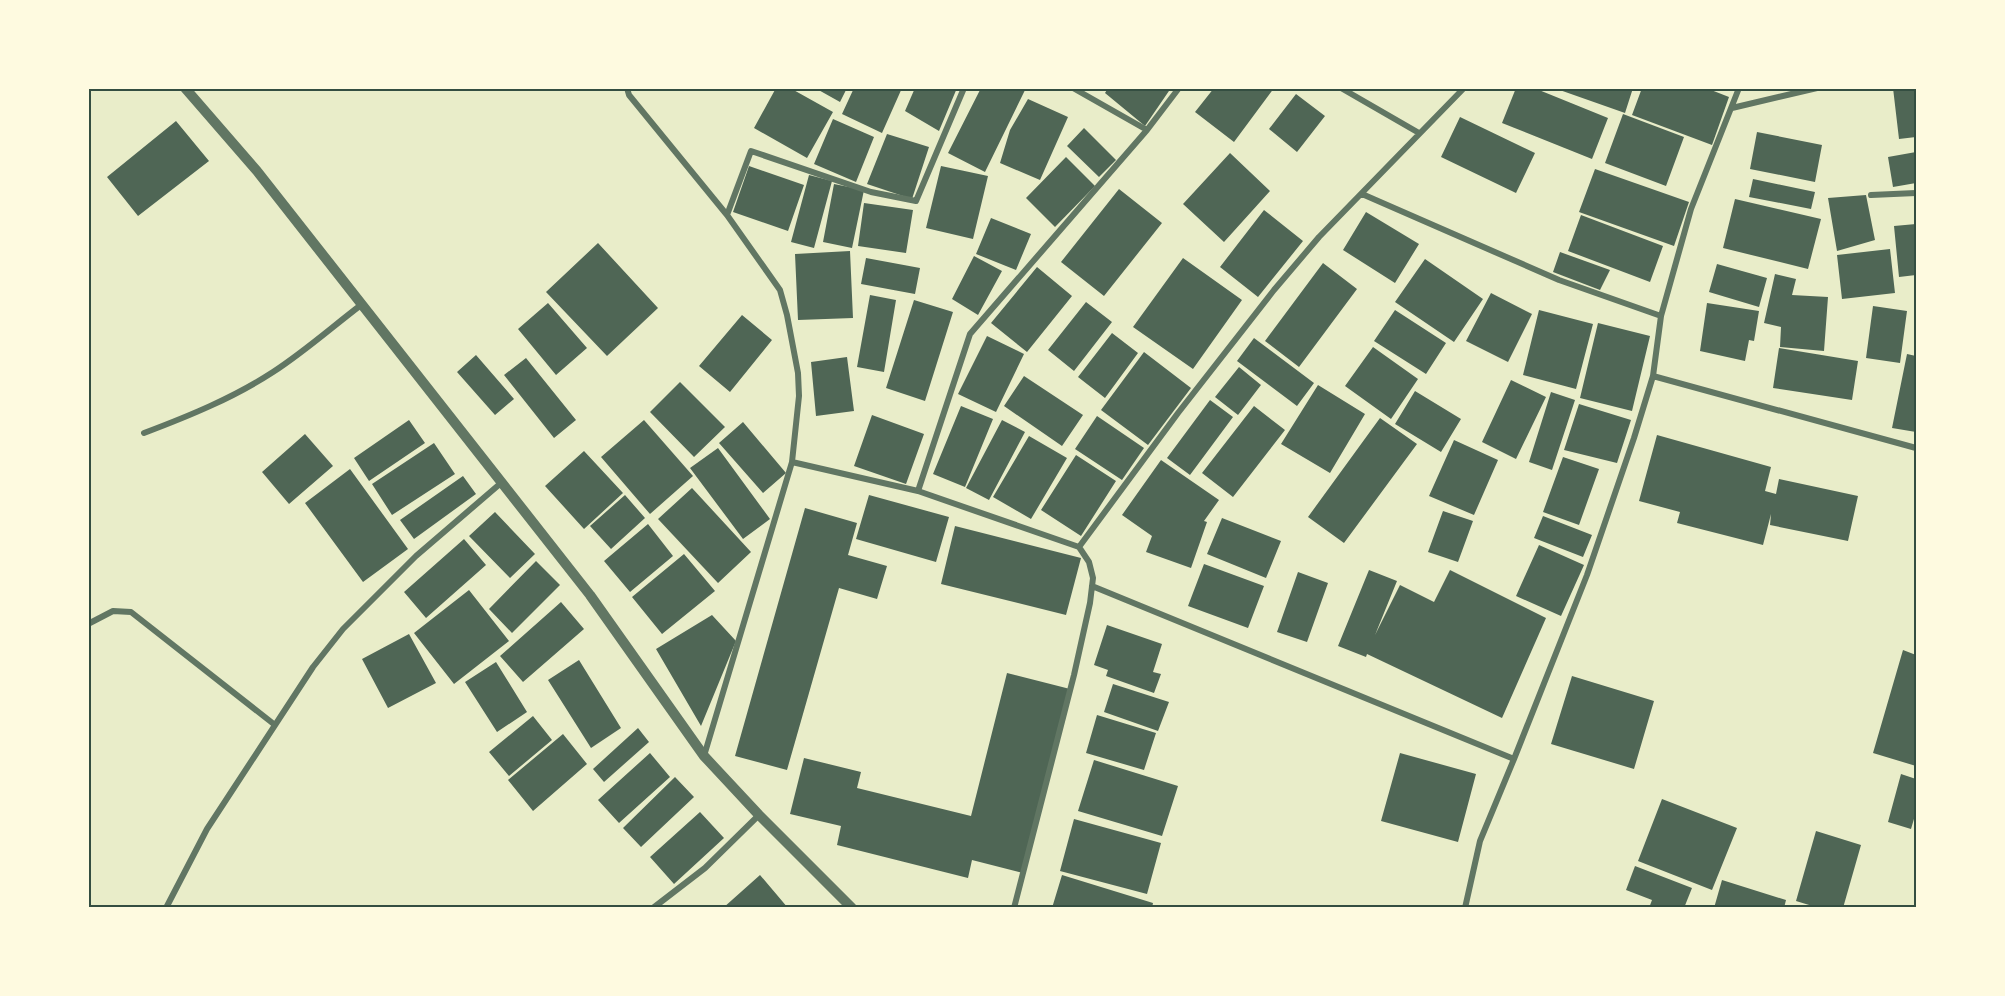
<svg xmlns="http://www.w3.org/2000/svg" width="2005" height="996" font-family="'Roboto Condensed',sans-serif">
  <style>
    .building { fill: #4f6655 }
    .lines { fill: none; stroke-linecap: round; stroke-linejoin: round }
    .minor { stroke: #617663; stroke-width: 6 }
    .tertiary { stroke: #617663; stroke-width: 10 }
    .neatline { fill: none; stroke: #344e41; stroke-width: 2 }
  </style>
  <rect width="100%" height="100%" fill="#e9edc9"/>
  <path class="building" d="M776,88H790L833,112L807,158L754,128Z
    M815,88H847L840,102Z
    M854,88H902L882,133L842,114Z
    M915,88H957L939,131L905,111Z
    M981,88H1026L985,172L948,153Z
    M1108,88H1171L1145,126L1105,93Z
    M1214,88H1274L1234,142L1195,112Z
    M1516,88H1534L1608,118L1592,159L1502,123Z
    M1554,88H1633L1625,113Z
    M1642,88H1706L1729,97L1712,145L1632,115Z
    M1893,88H1916V137L1899,139Z
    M1296,94L1325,116L1297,152L1269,129Z
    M1028,99L1068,117L1040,180L1000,163L1010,130Z
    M1623,114L1684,137L1666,186L1605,163Z
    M1460,117L1535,153L1516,193L1441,157Z
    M833,119L874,137L856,182L814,164Z
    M176,121L209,161L138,216L107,177Z
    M1084,128L1116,160L1099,177L1067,146Z
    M1757,132L1822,145L1815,182L1750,169Z
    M887,134L929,147L912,199L867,184Z
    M1916,152V183L1893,187L1888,157Z
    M1230,153L1270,191L1224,242L1183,204Z
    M1066,157L1095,186L1055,227L1026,198Z
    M749,166L804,185L788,231L733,212Z
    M941,166L988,176L973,239L926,228Z
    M1595,169L1689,202L1674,246L1579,212Z
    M809,175L832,181L814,248L791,242Z
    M1753,179L1815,192L1811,209L1749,197Z
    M834,184L864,190L852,248L823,242Z
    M1119,189L1162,223L1104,296L1061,262Z
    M1866,195L1875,240L1837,251L1828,198Z
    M1735,199L1821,219L1808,269L1723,248Z
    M864,203L913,210L906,253L858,246Z
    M1264,210L1303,241L1258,297L1220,267Z
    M1366,212L1419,244L1395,283L1343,250Z
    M1581,215L1663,246L1650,282L1568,251Z
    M991,218L1031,234L1016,270L976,254Z
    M1916,224V275L1899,277L1894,226Z
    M598,243L658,308L607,356L546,292Z
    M1890,249L1895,293L1842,299L1837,255Z
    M850,251L853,318L798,320L795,254Z
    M1560,252L1610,270L1600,290L1553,272Z
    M974,256L1002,271L978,315L952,299Z
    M866,258L920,268L915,294L861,284Z
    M1183,258L1242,300L1193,369L1133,327Z
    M1425,259L1483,299L1454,342L1395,302Z
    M1323,263L1357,289L1299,367L1265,341Z
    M1717,264L1767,278L1759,307L1709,292Z
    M1037,267L1072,296L1027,352L991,323Z
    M1775,274L1796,279L1792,295L1828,297L1824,351L1780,347L1781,327L1764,323Z
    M1491,293L1532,314L1508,362L1466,341Z
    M870,295L896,300L884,372L857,367Z
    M914,300L953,312L925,401L886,388Z
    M1086,302L1112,322L1074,371L1048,350Z
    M548,303L587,348L556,375L518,329Z
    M1707,303L1759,311L1754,341L1749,340L1745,361L1700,351Z
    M1873,306L1907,311L1900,363L1866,358Z
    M1395,310L1446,343L1426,374L1374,341Z
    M1539,310L1593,324L1576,389L1523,375Z
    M742,315L772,340L730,392L699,366Z
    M1598,323L1650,336L1632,411L1580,398Z
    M1112,333L1138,353L1105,398L1078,377Z
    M987,336L1024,354L996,412L958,394Z
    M1254,338L1314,383L1297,406L1237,361Z
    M1373,347L1418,379L1391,419L1345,386Z
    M1779,348L1858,361L1852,400L1773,388Z
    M1144,352L1191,388L1148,445L1101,410Z
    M1907,354L1916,356V432L1892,428Z
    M476,355L514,399L495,415L457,372Z
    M847,357L854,411L816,416L811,362Z
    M526,358L576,420L554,438L504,375Z
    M1239,367L1261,385L1238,415L1215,397Z
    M1024,376L1083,415L1062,446L1004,406Z
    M1511,380L1546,397L1516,459L1482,442Z
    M680,382L725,427L694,457L650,412Z
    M1318,385L1365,414L1330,473L1281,444Z
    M1415,391L1461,419L1441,452L1395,424Z
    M1551,392L1575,400L1552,470L1529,462Z
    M1210,400L1233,417L1190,475L1167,458Z
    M1579,404L1631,420L1617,463L1564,450Z
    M961,406L993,419L965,487L933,474Z
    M1254,406L1285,430L1233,497L1202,473Z
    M872,415L924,434L906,484L854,466Z
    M1097,416L1144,448L1122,480L1075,449Z
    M1380,418L1417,444L1344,543L1308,517Z
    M409,420L425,443L369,481L354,458Z
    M644,420L693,476L650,514L601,457Z
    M1002,420L1025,432L989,500L966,488Z
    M743,422L786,473L763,493L719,443Z
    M305,434L333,466L289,504L262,472Z
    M1657,435L1771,467L1765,491L1776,494L1779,479L1858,496L1848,541L1770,525L1771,514L1763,545L1677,523L1680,512L1639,501Z
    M1029,436L1067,458L1031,519L993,497Z
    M1454,440L1498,460L1474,515L1429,496Z
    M434,443L455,474L392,515L372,484Z
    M718,448L770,519L743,539L690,468Z
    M584,451L623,493L584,529L545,486Z
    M1076,455L1116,481L1081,536L1041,510Z
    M1563,457L1599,469L1579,525L1543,512Z
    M1161,460L1219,500L1204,521L1207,522L1191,568L1146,552L1152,536L1122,515Z
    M350,469L408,549L363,582L305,503Z
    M463,476L476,494L414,539L400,520Z
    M692,488L751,552L718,583L658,519Z
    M625,495L645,518L611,549L590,526Z
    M869,495L949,517L936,562L856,539Z
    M805,508L857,523L848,555L887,566L877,599L839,588L787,770L735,756Z
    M1443,511L1473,521L1458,562L1428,552Z
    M495,512L535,554L510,578L469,536Z
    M1543,516L1592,535L1583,557L1534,538Z
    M1222,518L1281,541L1266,578L1207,554Z
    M648,524L673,556L630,592L604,561Z
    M955,526L1081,558L1066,615L941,584Z
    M464,539L486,565L426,618L404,592Z
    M1539,545L1584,565L1561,616L1516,596Z
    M684,554L715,591L662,634L632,597Z
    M536,561L560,585L512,633L489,609Z
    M1204,564L1264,586L1248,628L1188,606Z
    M1369,570L1397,581L1375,635L1400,585L1434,602L1450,570L1546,618L1502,718L1367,654L1366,657L1338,646Z
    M1298,572L1328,583L1307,642L1277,632Z
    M469,590L509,641L454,684L414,633Z
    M561,602L584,629L523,682L500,656Z
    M712,615L736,641L701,726L656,649Z
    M1107,625L1162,644L1153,672L1161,674L1154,693L1106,676L1108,670L1094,665Z
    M409,634L436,683L388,708L362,659Z
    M1903,650L1916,655V766L1873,753Z
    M579,660L621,728L591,748L548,680Z
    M496,662L527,712L497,732L465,682Z
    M1007,673L1070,689L1023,873L972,860L968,878L837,845L841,826L790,814L804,758L861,772L857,788L971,816Z
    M1572,676L1654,701L1634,769L1551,744Z
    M1113,684L1169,702L1158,731L1104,712Z
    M1097,715L1156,733L1144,770L1086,753Z
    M533,716L552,740L509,776L489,752Z
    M638,728L649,742L604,782L593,769Z
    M563,734L587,764L533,811L508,780Z
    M650,753L670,777L619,823L598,800Z
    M1400,753L1476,774L1458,842L1381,821Z
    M1094,760L1178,786L1162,836L1078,811Z
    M1901,774L1916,779V812L1911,829L1888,822Z
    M675,777L694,797L641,847L623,828Z
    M1662,799L1737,828L1712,890L1638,861Z
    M700,812L724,838L674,884L650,857Z
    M1074,819L1161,843L1147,894L1060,871Z
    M1816,831L1861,845L1843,908H1819L1796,901Z
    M1635,866L1692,888L1684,908H1649L1652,900L1626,890Z
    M760,875L788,908H723Z
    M1062,875L1153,903L1152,908H1052Z
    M1722,880L1786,900L1784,908H1714Z"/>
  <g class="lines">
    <path class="minor" d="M627,88L629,95L727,215L780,290L787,315L798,373L799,396L792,462L704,756
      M1073,88L1147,130
      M1341,88L1419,133
      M1732,108L1817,88
      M1362,194L1559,280L1661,316
      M1871,195L1916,193
      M727,215L751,151L871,192L916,201L964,88
      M1653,376L1916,448
      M144,433C189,416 233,398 273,372C304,352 332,327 361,305
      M792,462L918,491L1079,547
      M918,491L970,334L1147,130L1179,88
      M1079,547L1178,413L1274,290L1319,237L1464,88
      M1092,586L1514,759
      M88,624L113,611L131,612L275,725
      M166,908L207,829L313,667L343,629L416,556L501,483
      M653,908L705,868L759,815
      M1014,908L1074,675L1090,603L1093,578L1089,562L1079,547
      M1465,908L1480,841L1514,759L1587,575L1634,438L1653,376L1661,316L1691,209L1739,88"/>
    <path class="tertiary" d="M185,88L257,171L590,595L704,756L759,815L852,908"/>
  </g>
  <rect width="2005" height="996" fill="none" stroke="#fefae0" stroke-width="180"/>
  <rect x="90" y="90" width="1825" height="816" class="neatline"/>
</svg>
